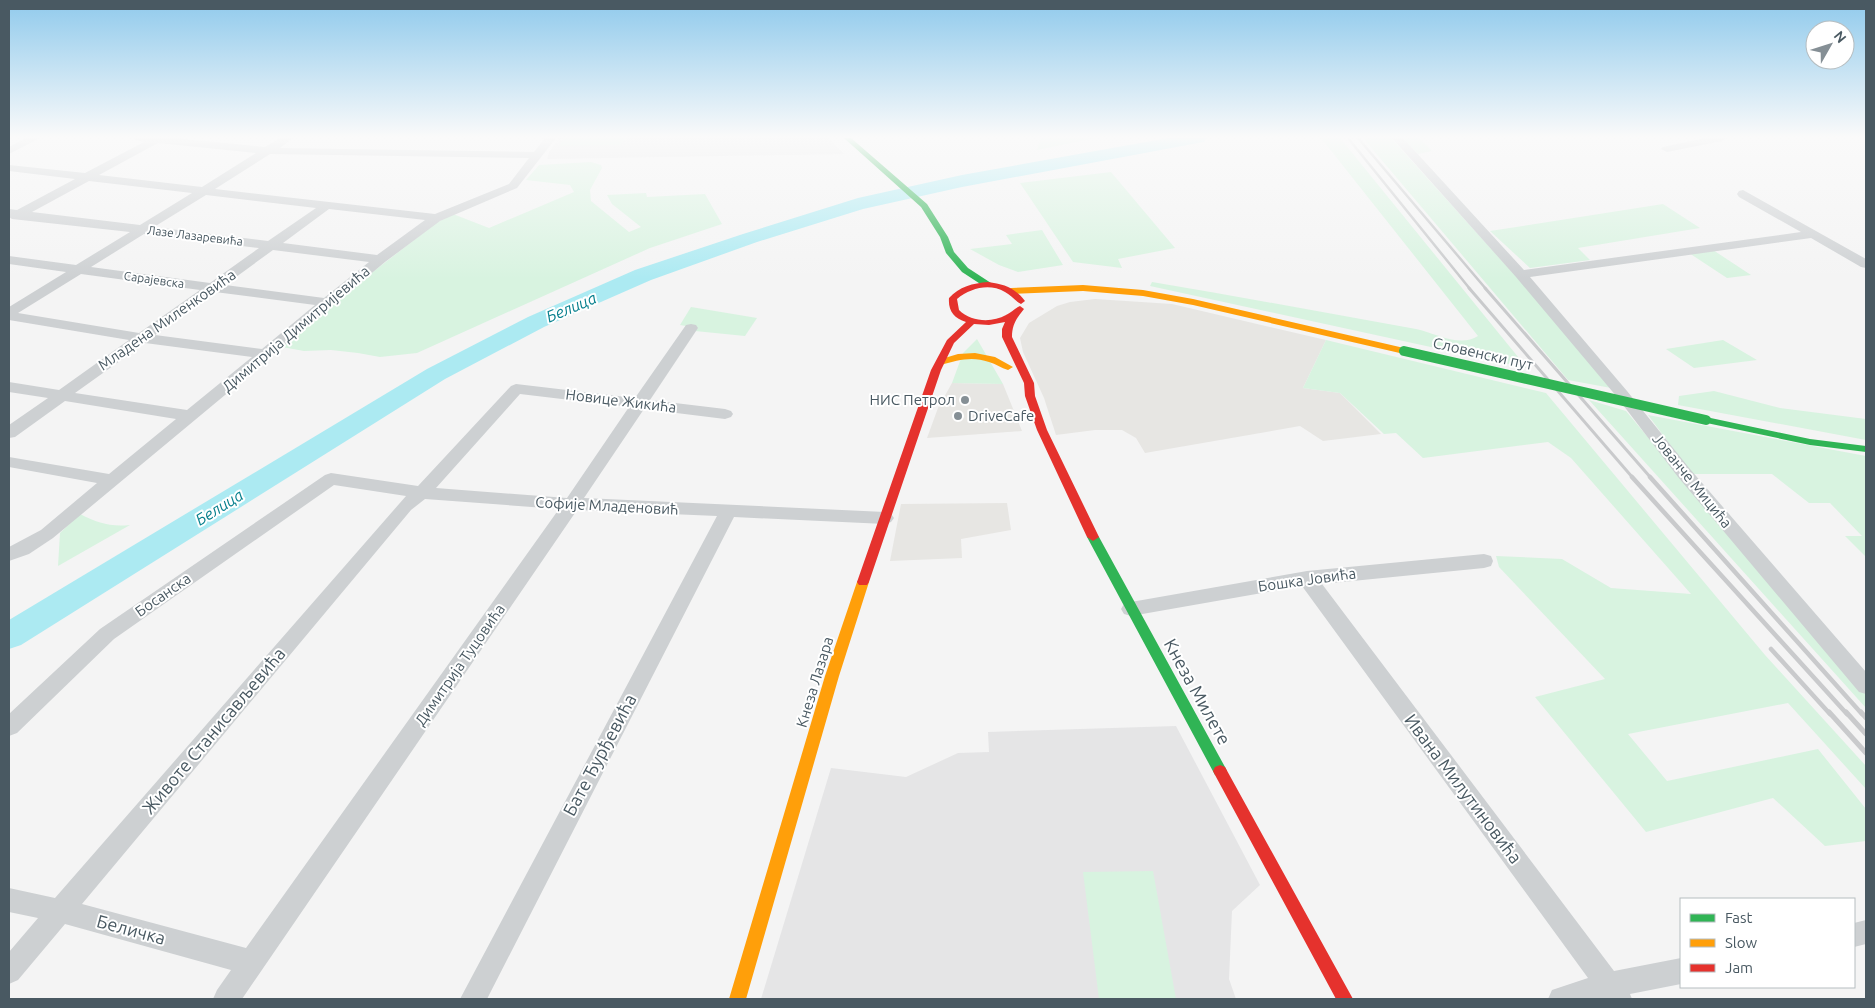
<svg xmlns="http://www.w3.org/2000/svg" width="1875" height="1008" font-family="Ubuntu,sans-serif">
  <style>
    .commercial { fill: #e7e6e3 }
    .education { fill: #e5e5e6 }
    .green { fill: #d8f3e0 }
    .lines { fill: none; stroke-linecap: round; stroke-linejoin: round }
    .river { fill: #aceaf2; fill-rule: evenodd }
    .street { fill: #cdd0d2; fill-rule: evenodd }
    .fast { fill: #30b455; fill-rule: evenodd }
    .slow { fill: #ff9f0a; fill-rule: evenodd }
    .jam { fill: #e5322d; fill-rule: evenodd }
    .rail-far3 { stroke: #c9cacc; stroke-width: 2.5 }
    .rail-far2 { stroke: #c9cacc; stroke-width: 3 }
    .rail-far1 { stroke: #c9cacc; stroke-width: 4.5 }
    .rail { stroke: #c9cacc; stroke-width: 5 }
    .fast-bridge { stroke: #30b455; stroke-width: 10 }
    .poi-dot { fill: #858f95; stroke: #fff; stroke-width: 2 }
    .labels { text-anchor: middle; stroke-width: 4; stroke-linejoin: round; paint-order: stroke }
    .far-street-label { font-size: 12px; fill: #495962; stroke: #fff }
    .street-label { font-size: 15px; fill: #495962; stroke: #fff }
    .poi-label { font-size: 15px; fill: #495962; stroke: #fff; text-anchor: end }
    .water-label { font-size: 16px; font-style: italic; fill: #08808e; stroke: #fff }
    .near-street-label { font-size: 18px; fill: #495962; stroke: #fff }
  </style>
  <rect width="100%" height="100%" fill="#f4f4f4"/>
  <path class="commercial" d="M1095,299L1172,304L1326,340L1303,388L1340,393L1381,434L1323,441L1300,426L1145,453L1136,438L1122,430H1095L1056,435L1044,398L1023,352L1020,338L1029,323L1057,306L1070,302Z
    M952,383L1003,384L1022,431L927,438L938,408Z
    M1007,503L1011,530L961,539L962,558L890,561L901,504Z"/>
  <path class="education" d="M560,138H828L844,154L547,159L549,152Z
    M1176,726L1260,885L1232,911L1229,979L1236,999H761L831,768L906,777L958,753L989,752L988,732Z"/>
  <path class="green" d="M564,138H625L621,145L559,146Z
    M1041,138H1096L1037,150Z
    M1321,138H1340L1527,368L1150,286L1152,282C1240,297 1328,313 1416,329C1435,333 1460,348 1478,336Z
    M1363,138H1391L1522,283L1611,388L1568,380Z
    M1403,138H1419L1432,151L1418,154Z
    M591,162L601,165L602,168L590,190L591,201L629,232L641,227L612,204L607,195L646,193L647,197L705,194L722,224L650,248L417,353L380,357L358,353L331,350L304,351L282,347L343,295L436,223L453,214L489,228L574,192L570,185L526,180L539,165Z
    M1111,172L1175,248L1118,259L1122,268L1073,262L1020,183Z
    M1663,204L1700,228L1578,248L1590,260L1530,268L1490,231Z
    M1042,230L1063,265L1018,272L999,265L970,249L1012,244L1006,235Z
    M1713,250L1751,275L1727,278L1689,253Z
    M691,307L757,318L745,336L695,331L698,328L680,325Z
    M977,339L1003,384L952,383L963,353Z
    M1326,340L1546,393L1765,655L1866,766V789L1788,703L1628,734L1667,781L1818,749L1866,809V841L1825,846L1773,798L1646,832L1535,697L1605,679L1499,567L1496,556L1562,559L1611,588L1691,594L1571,458L1548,442L1423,458L1396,433L1384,434L1340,393L1303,388Z
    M1723,340L1757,360L1694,368L1666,349Z
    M1714,391L1780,408L1866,419V440L1678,405L1679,396Z
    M1589,400L1626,411L1747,556L1866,694V708Z
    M1648,415L1866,456V557L1845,536H1862L1830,503H1809L1772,474H1692Z
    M80,514C98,523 110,527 130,525L58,566L60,533Z
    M1153,871L1176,999H1099L1083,872Z"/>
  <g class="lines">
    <path class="river" d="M1168,138H1207L1204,142L1198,143L962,187L863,209L757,242L651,280L544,327L445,379L21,645L9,649V620L427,369L528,317L635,270L743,234L858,198L962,175Z"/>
    <path class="street" d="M26,138H40L9,154V147Z
      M134,138H173L265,147L280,138H293L280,148L534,152L545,138H556L517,188L440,221L385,262L53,538L29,554L9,561V547L41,530L97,483L9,467V457L109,474L176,419L65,401L15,437L9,438V425L48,398L9,392V382L59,390L129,340L9,320V307L66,272L9,264V256L76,265L130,232L12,219L9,217V209L17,210L75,179L9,171V165L85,173L144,142L135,140ZM158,143L256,153L202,187L99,175ZM270,154L529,158L509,184L435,214L215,189ZM89,181L192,193L140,225L32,212ZM206,195L316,208L268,241L154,227ZM329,209L425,220L377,255L283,243ZM144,234L259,248L210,283L91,267ZM273,250L369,262L324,298L225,285ZM81,274L200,290L139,333L18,313ZM215,292L315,305L262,349L155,335ZM145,343L252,357L187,410L75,393Z
      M1392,138H1403L1524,270L1801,232L1739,197L1737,194L1739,191L1743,190L1866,259V268L1861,267L1811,238L1530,277L1627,391L1690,469L1866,672V694L1859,692L1678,477L1617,397L1516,277Z
      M1705,138H1727L1722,141L1667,152L1661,149L1663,147Z
      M691,324L696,325L698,328L650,400L725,409L731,411L733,414L731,417L725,419L644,409L584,498L885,512L891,514L894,518L891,522L885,524L734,517L487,999H460L717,516L577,510L242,999H213L217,990L231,970L65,924L18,980L9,984V952L38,918L9,912V888L55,898L406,496L334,485L114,639L17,733L9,736V714L100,629L325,475L331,473L418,486L511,386L516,384L635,398L686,325ZM520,394L629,407L567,498L436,488ZM425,499L559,509L246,948L82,904L411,510Z
      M1484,554L1491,556L1493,561L1491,566L1484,568L1322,584L1614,971L1681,958V984L1630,994L1632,999H1548L1552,990L1588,978L1302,586L1131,616L1124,614L1121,609L1124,604L1131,602L1307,571Z
      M1866,920V944L1854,947V923Z"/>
    <path class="fast" d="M844,138H851L927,204L948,237L954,252L968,268L991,283V287H985L962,272L946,253L940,237L921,207Z
      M1706,417L1810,439L1866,446V452L1810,445L1702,422L1701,420L1702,418Z
      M1093,533L1099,537L1225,767L1227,771L1225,775L1220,777L1215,775L1087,537Z"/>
    <path class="slow" d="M1083,285L1143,290L1193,299L1404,348L1409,351L1404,354L1193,305L1143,296L1083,291L1011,294L1007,291L1011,288Z
      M975,353L995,357L1013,367L1008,370C1001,368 996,364 989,362C972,356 958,360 941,365L936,362L938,360L958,354Z
      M863,578L867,579L869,582L839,676L746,999H729L825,676L857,582L859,579Z"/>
    <path class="jam" d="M988,282C1004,284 1015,288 1025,301L1021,304C1015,301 1011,295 1005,292C989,283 971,288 957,299L959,310C971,322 992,323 1006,315C1011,313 1015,308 1020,306L1024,309C1017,318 1012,324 1012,337L1034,383L1035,396L1047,430L1099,537L1093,541L1087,537L1037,430L1025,396L1024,383L1002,337V329L1005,322L989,325L974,324L954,343L941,370L869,582L867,585H859L857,582L931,370L947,340L966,322C954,318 948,311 949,298C959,287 973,283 988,282Z
      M1220,765L1225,767L1353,999H1336L1215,775L1213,771L1215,767Z"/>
    <path class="rail-far3" d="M1348,138L1470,289
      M1358,138L1486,289"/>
    <path class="rail-far2" d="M1469,288L1633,478
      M1485,288L1651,478"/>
    <path class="rail-far1" d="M1632,477L1847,714
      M1650,477L1862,714
      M1771,649L1830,714"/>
    <path class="rail" d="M1829,712L1866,753
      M1846,712L1866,734
      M1861,712L1866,718"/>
    <path class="fast-bridge" d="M1404,351L1706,420"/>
  </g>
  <linearGradient id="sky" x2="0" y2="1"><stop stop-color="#90caec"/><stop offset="0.49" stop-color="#fafafa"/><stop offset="1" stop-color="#fafafa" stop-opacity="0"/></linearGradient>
  <rect width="1875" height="279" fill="url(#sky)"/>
  <g class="poi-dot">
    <circle cx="965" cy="400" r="5"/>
    <circle cx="958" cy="416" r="5"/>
  </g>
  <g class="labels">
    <g class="far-street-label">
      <text transform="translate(195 236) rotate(7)" y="4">Лазе Лазаревића</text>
      <text transform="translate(154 280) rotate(8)" y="4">Сарајевска</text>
    </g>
    <g class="street-label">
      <text transform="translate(167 320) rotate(-35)" y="5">Младена Миленковића</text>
      <text transform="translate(296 329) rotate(-40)" y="5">Димитрија Димитријевића</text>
      <text transform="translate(1483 354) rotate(13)" y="5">Словенски пут</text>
      <text transform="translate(621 401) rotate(7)" y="5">Новице Жикића</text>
      <text transform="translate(1692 481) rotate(51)" y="5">Јованче Мицића</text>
      <text transform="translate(607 506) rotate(3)" y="5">Софије Младеновић</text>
      <text transform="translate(1307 580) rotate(-8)" y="5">Бошка Јовића</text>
      <text transform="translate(163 595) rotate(-35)" y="5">Босанска</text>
      <text transform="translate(460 665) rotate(-55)" y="5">Димитрија Туцовића</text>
      <text transform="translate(815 682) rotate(-73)" y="5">Кнеза Лазара</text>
    </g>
    <g class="poi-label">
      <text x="955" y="405">НИС Петрол</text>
      <text x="968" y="421" text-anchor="start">DriveCafe</text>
    </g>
    <g class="water-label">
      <text transform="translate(571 307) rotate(-23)" y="6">Белица</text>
      <text transform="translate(219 507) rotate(-32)" y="6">Белица</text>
    </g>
    <g class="near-street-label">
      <text transform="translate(1197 692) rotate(61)" y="6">Кнеза Милете</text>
      <text transform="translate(214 731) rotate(-50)" y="6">Животе Станисављевића</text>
      <text transform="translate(600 755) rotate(-62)" y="6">Бате Ђурђевића</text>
      <text transform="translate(1463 789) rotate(53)" y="6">Ивана Милутиновића</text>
      <text transform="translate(131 930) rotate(15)" y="6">Беличка</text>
    </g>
  </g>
  <rect width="1875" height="1008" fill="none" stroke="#495962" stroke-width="20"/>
  <rect x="1680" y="898" width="175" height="90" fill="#ffffff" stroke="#b6bdc0"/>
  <rect x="1690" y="914" width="25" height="8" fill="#30b455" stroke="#b6bdc0"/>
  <text x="1725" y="923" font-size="15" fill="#495962">Fast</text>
  <rect x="1690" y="939" width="25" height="8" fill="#ff9f0a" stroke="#b6bdc0"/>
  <text x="1725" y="948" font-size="15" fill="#495962">Slow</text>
  <rect x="1690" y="964" width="25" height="8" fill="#e5322d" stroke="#b6bdc0"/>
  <text x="1725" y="973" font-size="15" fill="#495962">Jam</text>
  <g transform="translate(1830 45) rotate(51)"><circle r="24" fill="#ffffff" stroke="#b6bdc0"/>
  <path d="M0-4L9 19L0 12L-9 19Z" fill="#858f95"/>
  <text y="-8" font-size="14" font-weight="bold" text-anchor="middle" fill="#495962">N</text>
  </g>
</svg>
